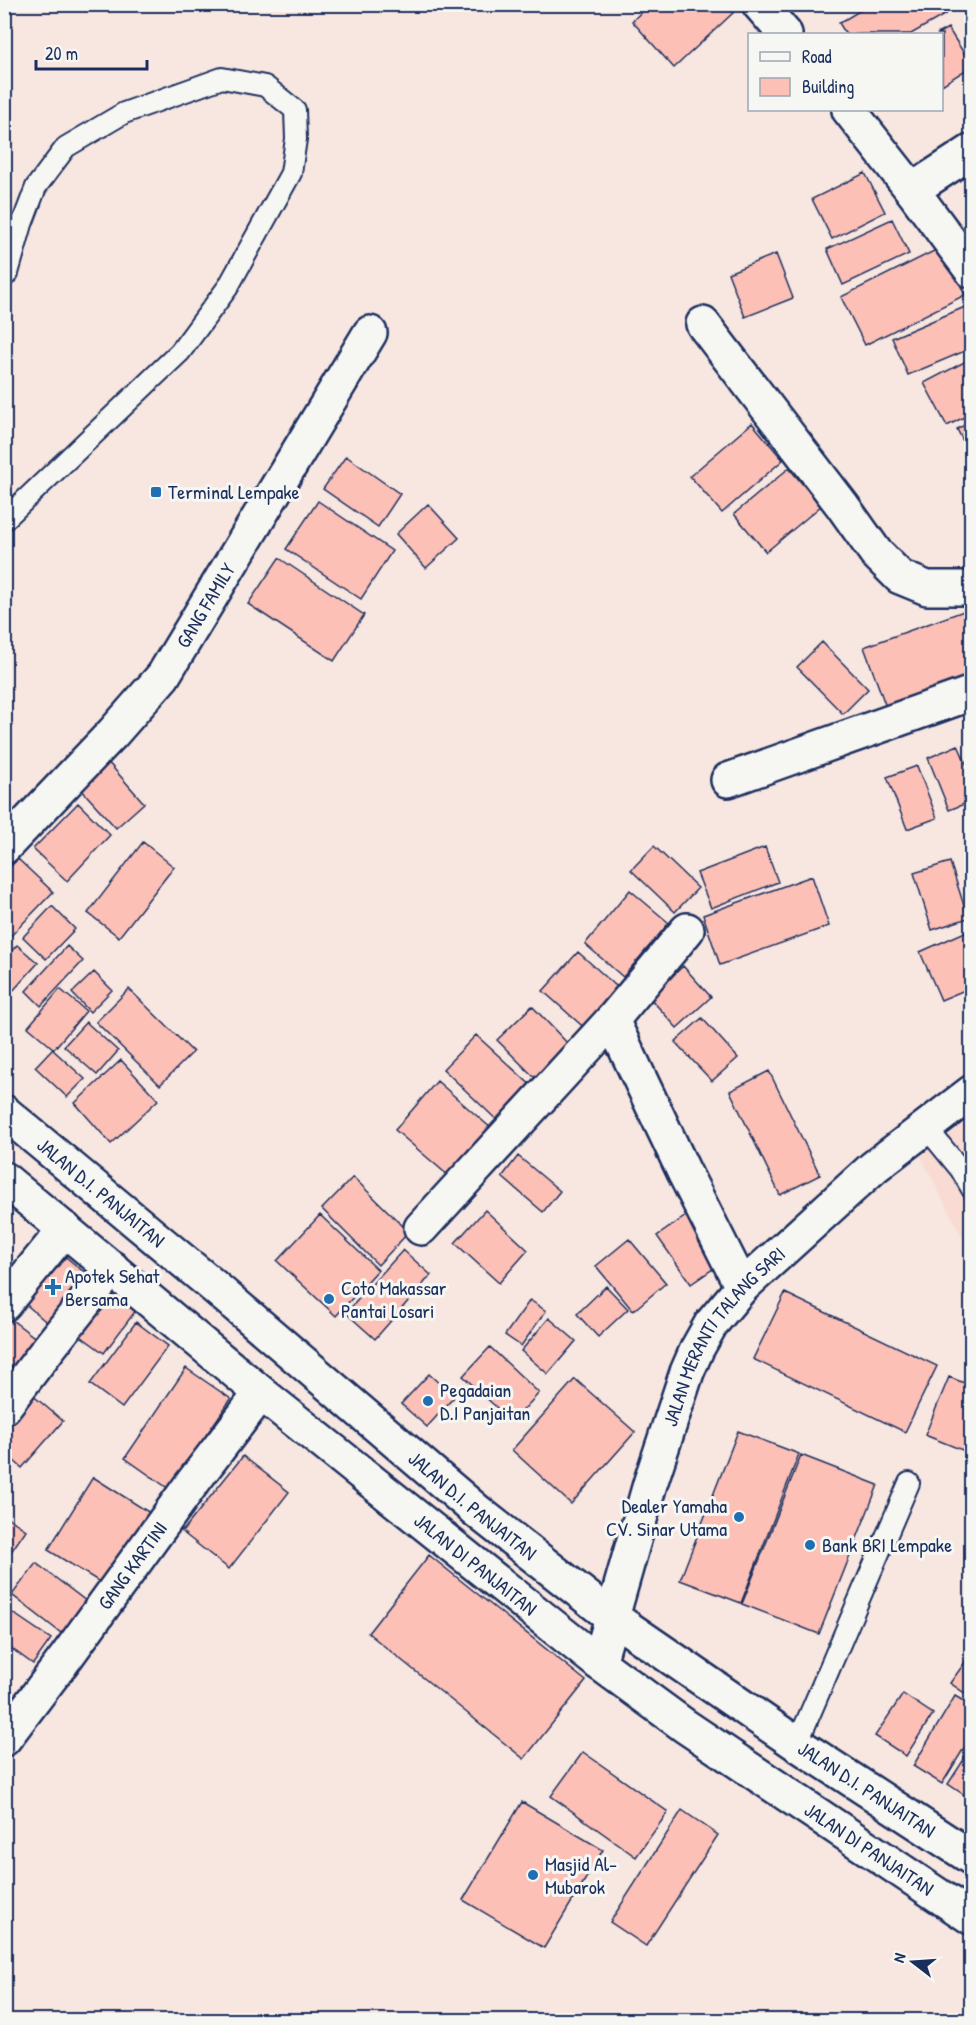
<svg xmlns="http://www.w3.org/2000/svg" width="976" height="2025" font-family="'Patrick Hand',sans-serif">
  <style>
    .built { fill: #f9dbd3 }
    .building { fill: #fcc0b6; stroke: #1b2f5e; stroke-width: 1.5 }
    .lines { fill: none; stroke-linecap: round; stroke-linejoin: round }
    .service-casing { stroke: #1b2f5e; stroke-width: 24 }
    .minor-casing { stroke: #1b2f5e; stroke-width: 38 }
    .tertiary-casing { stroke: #1b2f5e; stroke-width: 38 }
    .trunk-casing { stroke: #1b2f5e; stroke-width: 38 }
    .service { stroke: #f6f6f2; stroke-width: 20 }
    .minor { stroke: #f6f6f2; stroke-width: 33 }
    .tertiary { stroke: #f6f6f2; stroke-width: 33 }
    .trunk { stroke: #f6f6f2; stroke-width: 33 }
    .poi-dot { fill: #1f6fb2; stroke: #f6f6f2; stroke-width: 2 }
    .labels { text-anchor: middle; stroke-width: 6; stroke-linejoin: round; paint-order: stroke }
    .poi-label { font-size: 20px; fill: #1b2f5e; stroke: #f6f6f2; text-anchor: start }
    .street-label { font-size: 20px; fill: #1b2f5e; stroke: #f6f6f2 }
  </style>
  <rect width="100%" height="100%" fill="#f8e6e0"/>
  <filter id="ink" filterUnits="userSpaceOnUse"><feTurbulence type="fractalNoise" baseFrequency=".0167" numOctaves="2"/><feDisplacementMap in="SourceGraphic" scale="12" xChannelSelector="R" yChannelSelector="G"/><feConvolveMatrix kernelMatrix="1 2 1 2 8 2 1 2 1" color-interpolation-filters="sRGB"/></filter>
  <g filter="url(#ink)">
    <path class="built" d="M971,1109V1255L918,1151Z"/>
    <path class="building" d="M650,4H725L733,13L674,68L632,21Z
      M871,4H940L946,14L911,34H846L839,23Z
      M948,28L972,66L942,85V34H937Z
      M865,173L885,212L832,239L812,199Z
      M892,219L909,254L843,285L827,249Z
      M942,247L965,295L865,345L841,297Z
      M776,254L793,298L745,317L728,273Z
      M972,304V348L908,375L892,338Z
      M972,358V413L947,426L924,383Z
      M972,421V459L957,429Z
      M752,423L783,460L722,513L690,476Z
      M346,456L400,494L378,527L323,489Z
      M789,468L821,506L766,552L734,514Z
      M318,501L392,551L361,599L286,549Z
      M428,504L459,538L426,568L396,534Z
      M279,558L364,615L334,661L248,604Z
      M972,608V676L886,707L864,647Z
      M822,642L868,689L843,714L797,667Z
      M958,745L972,777V801L949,810L928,758Z
      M107,761L144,803L116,828L79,787Z
      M917,766L937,818L907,829L887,777Z
      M78,803L110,835L67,881L33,849Z
      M143,842L174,867L119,937L88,913Z
      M654,846L698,888L675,912L631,870Z
      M765,847L778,882L711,908L697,873Z
      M18,859L53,892L4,943V873Z
      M950,862L968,918L932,930L914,873Z
      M812,876L829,926L720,965L703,915Z
      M630,890L669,923L623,977L585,944Z
      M52,906L75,929L46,959L23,937Z
      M965,932L972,948V987L941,1000L920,952Z
      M17,945L38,963L11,993L4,988V959Z
      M67,946L83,961L41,1006L26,991Z
      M578,952L624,993L589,1032L543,991Z
      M683,966L711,997L677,1028L650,998Z
      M94,972L112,990L90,1012L72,993Z
      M60,989L86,1011L54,1049L28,1027Z
      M129,989L193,1052L160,1085L96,1022Z
      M532,1006L570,1046L536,1079L497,1040Z
      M702,1018L738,1058L712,1081L675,1042Z
      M86,1022L118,1051L97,1075L64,1046Z
      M476,1035L535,1089L502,1125L443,1069Z
      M52,1049L85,1079L67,1097L35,1067Z
      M121,1060L158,1100L111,1144L75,1103Z
      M769,1071L820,1175L780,1195L730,1091Z
      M437,1081L492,1129L450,1177L395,1130Z
      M518,1156L560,1191L543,1212L502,1177Z
      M353,1177L409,1232L378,1265L322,1209Z
      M485,1210L528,1250L499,1283L455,1243Z
      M689,1214L723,1262L691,1284L657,1236Z
      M320,1215L378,1270L336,1316L277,1261Z
      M629,1239L666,1283L633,1311L596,1266Z
      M54,1247L91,1278L51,1326L15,1295Z
      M403,1250L431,1275L375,1339L346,1313Z
      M110,1276L143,1301L104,1353L71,1329Z
      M606,1286L628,1309L598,1337L577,1314Z
      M785,1293L937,1366L905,1432L753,1359Z
      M530,1300L546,1311L521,1346L505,1335Z
      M4,1314L42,1343L4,1393Z
      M549,1318L576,1341L548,1374L521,1351Z
      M136,1322L168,1346L122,1408L90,1384Z
      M490,1347L539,1393L512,1422L463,1376Z
      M186,1368L231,1399L169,1489L125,1458Z
      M429,1374L454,1397L427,1427L401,1404Z
      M949,1377L972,1386V1454L925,1435Z
      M575,1379L635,1432L571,1504L512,1450Z
      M30,1393L63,1421L22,1468L4,1452V1423Z
      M738,1431L799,1454L741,1603L680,1580Z
      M801,1455L878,1485L819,1634L742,1604Z
      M243,1456L289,1492L229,1569L182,1532Z
      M93,1477L150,1513L106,1586L48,1550Z
      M4,1515L26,1530L4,1562Z
      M429,1555L586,1681L524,1759L368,1633Z
      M36,1563L95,1608L70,1640L12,1595Z
      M4,1607L51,1639L33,1664L4,1643Z
      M971,1654L972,1655V1698L950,1683Z
      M903,1694L933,1714L906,1756L875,1736Z
      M955,1696L972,1706V1735L942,1784L913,1766Z
      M972,1747V1800L948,1784Z
      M583,1752L668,1812L636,1857L551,1796Z
      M522,1802L603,1850L544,1948L463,1900Z
      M682,1810L718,1835L646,1946L610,1922Z"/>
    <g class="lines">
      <g class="service-casing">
        <path id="service" d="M4,277L8,273L22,224L36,187L66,147L124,113L222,78L265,86L295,110L296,139L291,173L228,287L180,352L4,520
          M925,1126L961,1170L972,1189
          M797,1744L909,1483"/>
      </g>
      <g class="minor-casing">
        <g id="minor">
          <path d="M759,4L785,34"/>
          <path d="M849,110L912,190L972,271"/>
          <path d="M912,190L972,151"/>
          <path d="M703,324L842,505L876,553L900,577L927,588H972"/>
          <path d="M728,780L972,693"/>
          <path id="s1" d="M4,847L113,733L163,676L370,333"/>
          <path d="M612,1020L684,1172L742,1287"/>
          <path d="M421,1228L612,1020L687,930"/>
          <path d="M4,1304L65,1229"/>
          <path d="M4,1407L48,1349L112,1268"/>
          <path id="s2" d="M4,1739L67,1656L190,1486L261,1393"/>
        </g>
      </g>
      <g class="tertiary-casing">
        <g id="tertiary">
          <path id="s3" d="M599,1663L650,1484L687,1372L697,1349L711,1324L742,1287L874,1167L972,1092"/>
        </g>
      </g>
      <g class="trunk-casing">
        <g id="trunk">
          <path id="s4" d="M4,1112L211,1284L478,1512L612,1617L797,1744L972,1858"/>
          <path id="s5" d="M4,1179L261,1393L599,1663L685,1726L972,1918"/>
        </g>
      </g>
      <use href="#service" class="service"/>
      <use href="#minor" class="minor"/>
      <use href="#tertiary" class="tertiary"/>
      <use href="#trunk" class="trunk"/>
    </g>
  </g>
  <g class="poi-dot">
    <rect x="150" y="486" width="12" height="12" rx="3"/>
    <path d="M50 1278h6v6h6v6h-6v6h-6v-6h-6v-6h6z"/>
    <circle cx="329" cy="1299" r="6"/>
    <circle cx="428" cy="1401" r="6"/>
    <circle cx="739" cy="1517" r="6"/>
    <circle cx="810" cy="1545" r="6"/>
    <circle cx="533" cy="1875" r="6"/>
  </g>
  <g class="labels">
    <g class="poi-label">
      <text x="168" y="499">Terminal Lempake</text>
      <text x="65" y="1283">Apotek Sehat<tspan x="65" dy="23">Bersama</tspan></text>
      <text x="341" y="1295">Coto Makassar<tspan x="341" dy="23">Pantai Losari</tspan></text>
      <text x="440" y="1397">Pegadaian<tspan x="440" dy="23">D.I Panjaitan</tspan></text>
      <text x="727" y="1513" text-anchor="end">Dealer Yamaha<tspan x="727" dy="23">CV. Sinar Utama</tspan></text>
      <text x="822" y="1552">Bank BRI Lempake</text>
      <text x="545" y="1871">Masjid Al-<tspan x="545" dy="23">Mubarok</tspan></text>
    </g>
    <g class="street-label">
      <text dy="7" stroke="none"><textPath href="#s1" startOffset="316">GANG FAMILY</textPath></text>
      <text dy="7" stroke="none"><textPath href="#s4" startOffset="126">JALAN D.I. PANJAITAN</textPath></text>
      <text dy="7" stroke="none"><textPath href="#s3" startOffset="354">JALAN MERANTI TALANG SARI</textPath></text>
      <text dy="7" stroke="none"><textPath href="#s4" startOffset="612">JALAN D.I. PANJAITAN</textPath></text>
      <text dy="7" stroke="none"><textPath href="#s5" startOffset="609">JALAN DI PANJAITAN</textPath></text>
      <text dy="7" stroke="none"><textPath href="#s2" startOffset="216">GANG KARTINI</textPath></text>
      <text dy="7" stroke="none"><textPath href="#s4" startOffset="1098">JALAN D.I. PANJAITAN</textPath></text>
      <text dy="7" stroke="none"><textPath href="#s5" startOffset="1095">JALAN DI PANJAITAN</textPath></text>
    </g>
  </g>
  <rect width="976" height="2025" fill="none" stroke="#f6f6f2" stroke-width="24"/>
  <rect x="12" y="12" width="952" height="2001" fill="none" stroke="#1b2f5e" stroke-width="2" filter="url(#ink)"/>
  <rect x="748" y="33" width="195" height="78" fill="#f6f6f2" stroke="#9ea6b7" stroke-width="1.5"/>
  <rect x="760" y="52" width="30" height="9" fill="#f6f6f2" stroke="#9ea6b7" stroke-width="1.5"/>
  <text x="802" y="63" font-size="18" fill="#1b2f5e">Road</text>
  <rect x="760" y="78" width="30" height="18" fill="#fcc0b6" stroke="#9ea6b7" stroke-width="1.5"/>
  <text x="802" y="93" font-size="18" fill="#1b2f5e">Building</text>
  <g transform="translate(913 1962) rotate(287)" stroke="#f6f6f2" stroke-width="4.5" paint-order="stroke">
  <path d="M0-4.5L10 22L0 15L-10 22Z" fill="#1b2f5e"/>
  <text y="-9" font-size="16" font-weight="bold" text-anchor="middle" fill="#1b2f5e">N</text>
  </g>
  <path d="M36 60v9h111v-9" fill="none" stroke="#1b2f5e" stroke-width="3"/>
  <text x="45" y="60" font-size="18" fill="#1b2f5e" stroke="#f6f6f2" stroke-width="4.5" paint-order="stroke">20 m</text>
</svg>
